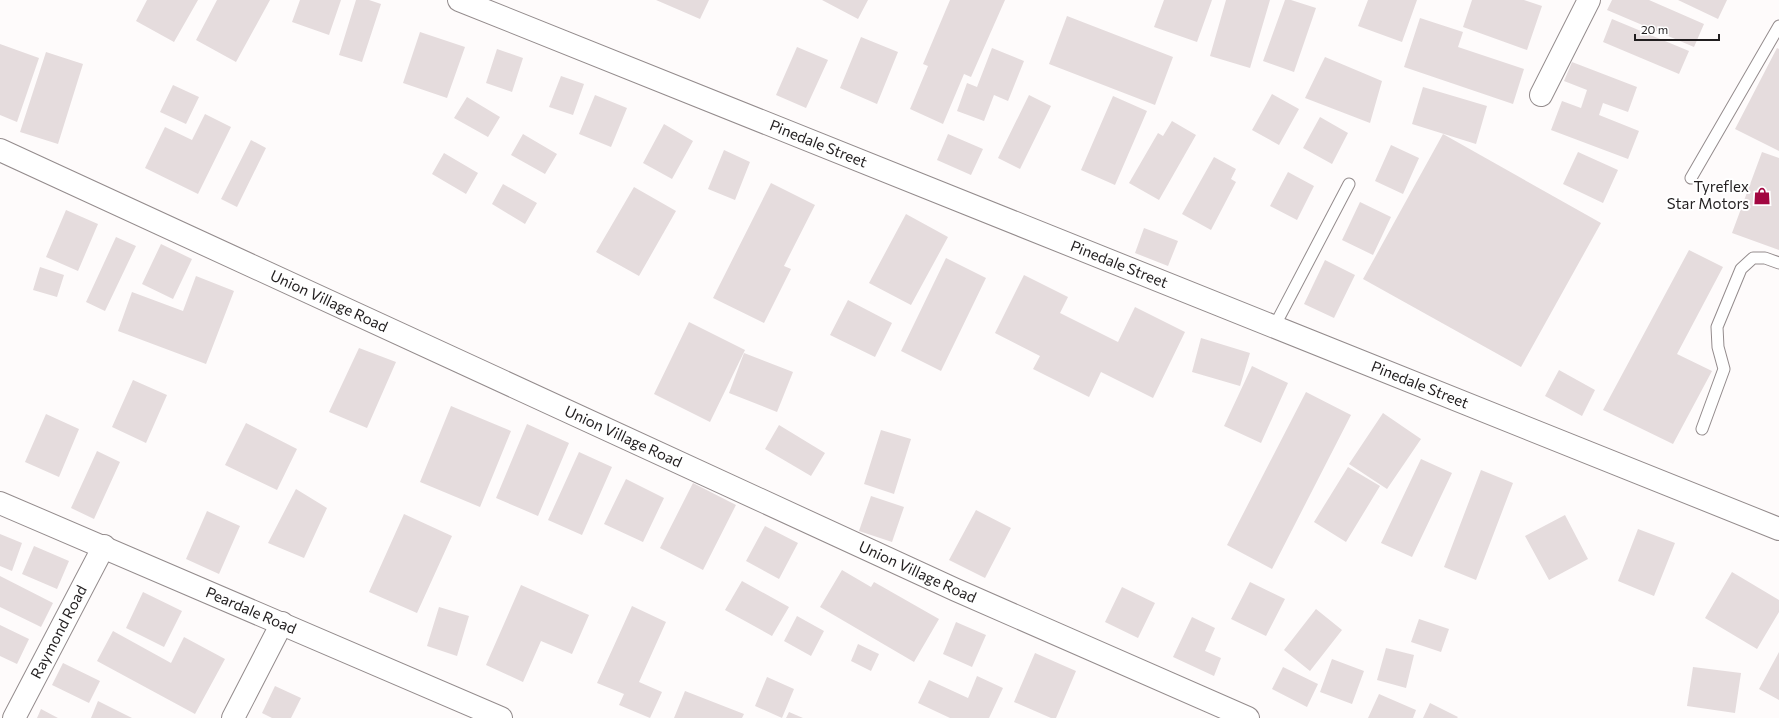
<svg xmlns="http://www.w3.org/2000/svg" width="1779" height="718" font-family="Commissioner,sans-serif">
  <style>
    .building { fill: #e5dcdd }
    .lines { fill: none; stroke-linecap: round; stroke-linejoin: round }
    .service-casing { stroke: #948c8d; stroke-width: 13 }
    .minor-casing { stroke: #948c8d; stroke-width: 24 }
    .tertiary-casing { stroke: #948c8d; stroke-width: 24 }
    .service { stroke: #fff; stroke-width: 11 }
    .minor { stroke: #fff; stroke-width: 22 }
    .tertiary { stroke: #fff; stroke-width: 22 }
    .labels { text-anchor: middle; stroke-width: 4; stroke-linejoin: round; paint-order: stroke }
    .street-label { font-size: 15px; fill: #211e1f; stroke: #fff }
    .poi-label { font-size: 15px; fill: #211e1f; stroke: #fff; text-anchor: end }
  </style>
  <rect width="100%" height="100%" fill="#fefbfb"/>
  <path class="building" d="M147,0H198L174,42L136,21Z
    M217,0H270L236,62L196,40Z
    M300,0H341L329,35L292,22Z
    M356,0H369L381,4L362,62L339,55Z
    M656,0H709L700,19Z
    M822,0H868L858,19Z
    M950,0H1005L971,77L964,74L943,124L910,109L928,66L923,64Z
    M1164,0H1212L1197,42L1154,27Z
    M1226,0H1270L1250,68L1210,56Z
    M1285,0H1291L1316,8L1294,72L1263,61Z
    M1368,0H1417L1402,42L1358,26Z
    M1472,0H1524L1542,6L1527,50L1463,27Z
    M1612,0H1649L1704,24L1694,47L1607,10Z
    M1678,0H1727L1718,19Z
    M1067,16L1173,57L1155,105L1049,64Z
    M1420,18L1463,32L1458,47L1524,69L1513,104L1404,67Z
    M1612,19L1689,51L1679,74L1603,42Z
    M420,32L465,47L447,98L403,83Z
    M861,37L898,52L877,104L840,88Z
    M0,44L39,58L17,122L0,115Z
    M797,47L828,60L806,108L776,95Z
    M992,48L1024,61L1008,101L994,95L984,121L957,111L967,83L977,87Z
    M1777,48L1779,49V151L1735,129Z
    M497,49L523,58L512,92L486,83Z
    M46,52L83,64L58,144L20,132Z
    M1325,57L1382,81L1370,123L1305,98Z
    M1572,62L1637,87L1628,112L1603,103L1599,115L1639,131L1628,159L1551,130L1562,101L1581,108L1587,90L1564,81Z
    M561,76L584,84L573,115L549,107Z
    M173,85L199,97L186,124L160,112Z
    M1423,87L1487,106L1476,144L1412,124Z
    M1272,94L1299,109L1279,145L1252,130Z
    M595,95L627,108L611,147L579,134Z
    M1029,95L1051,106L1020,169L998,158Z
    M1113,96L1147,111L1115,185L1081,170Z
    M467,97L500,117L488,137L454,118Z
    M205,114L231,127L198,194L145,168L165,127L192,140Z
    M1320,117L1348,133L1332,164L1303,148Z
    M1172,121L1196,135L1159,200L1129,183L1158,133L1163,136Z
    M664,124L693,141L672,179L643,163Z
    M523,134L557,154L545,174L511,155Z
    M948,134L983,149L971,175L937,160Z
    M1443,134L1601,223L1521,367L1363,279Z
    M251,140L266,148L237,207L221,199Z
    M1391,145L1419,158L1403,194L1375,181Z
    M724,150L750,162L735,200L708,189Z
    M1578,152L1618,170L1603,203L1563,184Z
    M1762,152L1779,158V250L1732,233Z
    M444,153L478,173L466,194L432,174Z
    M1214,157L1236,169L1231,179L1236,182L1211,230L1182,214Z
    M1288,172L1314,186L1297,220L1270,206Z
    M771,183L815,205L784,266L791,269L764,323L713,298Z
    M503,184L537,203L525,224L492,204Z
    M634,187L676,211L639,276L596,252Z
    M1360,202L1391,217L1373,255L1342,240Z
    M66,210L98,224L78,271L46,257Z
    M906,214L948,237L911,305L869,283Z
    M1144,228L1178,241L1168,266L1135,253Z
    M116,237L136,246L105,311L86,302Z
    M161,244L192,259L173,299L142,284Z
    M1689,250L1723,267L1677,354L1712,371L1673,444L1603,410Z
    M946,258L986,278L941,371L901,351Z
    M1325,260L1355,275L1334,318L1304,304Z
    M40,267L64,275L57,297L33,290Z
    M1024,275L1068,297L1060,313L1118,342L1135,307L1185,332L1153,398L1101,372L1089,397L1033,369L1040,356L995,333Z
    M196,276L234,291L206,364L118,331L132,292L183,311Z
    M848,300L892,323L875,357L830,335Z
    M689,322L745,350L710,422L654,394Z
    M1201,338L1250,353L1240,386L1192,372Z
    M359,348L396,362L367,428L329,412Z
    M744,353L793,372L777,412L729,393Z
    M1252,366L1288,383L1261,443L1224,426Z
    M1559,370L1595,390L1582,416L1545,396Z
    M133,380L167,395L146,443L112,427Z
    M1306,392L1351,415L1272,569L1227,545Z
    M451,406L511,431L480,507L420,482Z
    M1383,413L1421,439L1387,489L1349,464Z
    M46,414L79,429L59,477L25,462Z
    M246,423L297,449L277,490L225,465Z
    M527,424L569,443L538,516L496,498Z
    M779,425L825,453L811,476L765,449Z
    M881,430L911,439L894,494L864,484Z
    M97,451L120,462L94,519L71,508Z
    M579,452L612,467L582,535L548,520Z
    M1421,459L1452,473L1412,557L1381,543Z
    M1348,467L1380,486L1346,542L1314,522Z
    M1481,470L1513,483L1476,580L1444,567Z
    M626,479L664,498L643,542L604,524Z
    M693,483L736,505L703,570L660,548Z
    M296,489L327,508L304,558L268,543Z
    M871,496L904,507L892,542L859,531Z
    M976,510L1011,528L985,578L949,560Z
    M207,511L240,526L219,574L186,559Z
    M404,514L452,536L417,613L369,592Z
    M1565,515L1588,559L1549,580L1525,536Z
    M765,526L798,543L779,579L746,561Z
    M1638,529L1675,543L1654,596L1618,581Z
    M0,534L22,543L12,571L0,566Z
    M34,546L69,561L57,589L22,574Z
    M842,570L871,587L874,582L939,619L914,662L820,607Z
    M1732,572L1779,600V612L1757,649L1705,618Z
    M0,576L53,603L41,627L0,607Z
    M742,581L789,607L772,636L725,610Z
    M1250,582L1285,599L1266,636L1231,619Z
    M521,585L589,615L572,654L541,641L523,682L486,665Z
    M1122,587L1155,603L1138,638L1105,622Z
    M143,592L182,611L164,647L126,628Z
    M632,606L666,622L639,682L662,692L650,718L619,705L624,694L597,683Z
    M439,607L469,616L457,656L427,646Z
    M1316,609L1342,630L1310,671L1284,650Z
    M797,616L824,631L811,656L784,641Z
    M1192,617L1215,628L1205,651L1221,658L1214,676L1173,657Z
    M1419,619L1449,629L1441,652L1411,642Z
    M956,622L986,635L972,667L943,654Z
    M0,625L29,639L17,664L0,656Z
    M113,631L171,663L184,637L225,659L195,714L97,661Z
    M858,644L879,654L871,671L851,661Z
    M1386,648L1414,655L1406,688L1377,680Z
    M1779,652V700L1759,689Z
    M1035,653L1076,671L1056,718H1051L1014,702Z
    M1332,659L1364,671L1352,704L1320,692Z
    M63,663L100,681L89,703L52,685Z
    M1283,667L1318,684L1307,707L1272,689Z
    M1693,667L1741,673L1735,713L1687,706Z
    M977,676L1003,688L989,718H950L918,703L929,680L968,698Z
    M767,677L794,689L782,718L755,706Z
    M275,686L301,698L291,718H272L262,713Z
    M685,691L744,714L742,718H674Z
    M1379,694L1416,710L1413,718H1368Z
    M98,701L132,718H91Z
    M1430,703L1458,717L1457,718H1423Z
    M41,709L58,718H37Z
    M789,712L803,718H786Z"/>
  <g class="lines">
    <g class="service-casing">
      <path id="service" d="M1691,178L1779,26
        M1274,327L1349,184
        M1702,429L1724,369L1718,347L1717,327L1741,269L1753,258H1765L1779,263"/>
    </g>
    <g class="minor-casing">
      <g id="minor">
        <path d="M1541,95L1589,0"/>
        <path id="s1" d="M0,150L956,590L1248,718"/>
        <path id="s2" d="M0,503L501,718"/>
        <path id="s3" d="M14,718L104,546"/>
        <path d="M233,718L282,623"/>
      </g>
    </g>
    <g class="tertiary-casing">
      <g id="tertiary">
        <path id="s4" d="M459,0L1779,529"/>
      </g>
    </g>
    <use href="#service" class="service"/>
    <use href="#minor" class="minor"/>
    <use href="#tertiary" class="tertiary"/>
  </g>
  <defs>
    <g id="shop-bare" transform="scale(1.38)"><path d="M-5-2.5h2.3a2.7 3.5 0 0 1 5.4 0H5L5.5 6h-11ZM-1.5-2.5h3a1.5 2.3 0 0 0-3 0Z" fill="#a20741" stroke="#fff" stroke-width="2.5" paint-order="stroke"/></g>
  </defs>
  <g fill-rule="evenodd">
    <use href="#shop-bare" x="1762" y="196"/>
  </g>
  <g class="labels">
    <g class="street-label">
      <text dy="5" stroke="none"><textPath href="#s4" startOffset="387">Pinedale Street</textPath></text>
      <text dy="5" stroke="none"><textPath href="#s4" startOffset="711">Pinedale Street</textPath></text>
      <text dy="5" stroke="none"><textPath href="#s1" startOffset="362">Union Village Road</textPath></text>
      <text dy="5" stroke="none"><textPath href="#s4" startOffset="1035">Pinedale Street</textPath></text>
      <text dy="5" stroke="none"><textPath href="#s1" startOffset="686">Union Village Road</textPath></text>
      <text dy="5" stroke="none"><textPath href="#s1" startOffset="1010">Union Village Road</textPath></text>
      <text dy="5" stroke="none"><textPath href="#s2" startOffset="273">Peardale Road</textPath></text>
      <text dy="5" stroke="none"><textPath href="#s3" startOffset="97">Raymond Road</textPath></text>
    </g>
    <g class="poi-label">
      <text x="1749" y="192">Tyreflex<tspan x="1749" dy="17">Star Motors</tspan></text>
    </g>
  </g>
  <path d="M1635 34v6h84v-6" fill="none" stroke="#211e1f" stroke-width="2"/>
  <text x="1641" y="34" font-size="12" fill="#211e1f" stroke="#ffffff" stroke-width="3" paint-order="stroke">20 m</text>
</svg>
